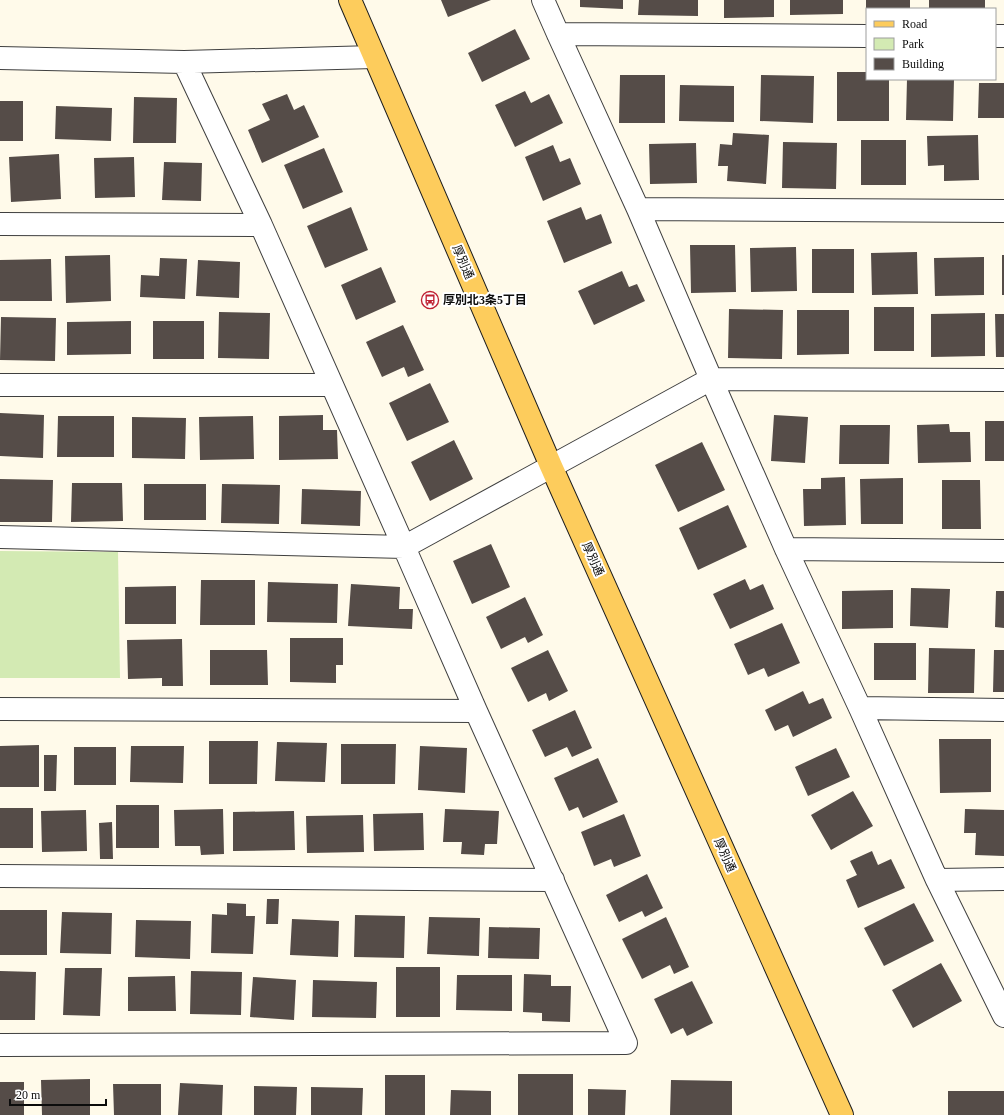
<svg xmlns="http://www.w3.org/2000/svg" width="1004" height="1115" font-family="'Times New Roman','Noto Sans JP',serif">
  <style>
    .green { fill: #d3eab3 }
    .building { fill: #554c48 }
    .lines { fill: none; stroke-linecap: round; stroke-linejoin: round }
    .minor-casing { stroke: #3f3f3f; stroke-width: 24 }
    .major-casing { stroke: #1d1d1d; stroke-width: 24 }
    .minor { stroke: #fff; stroke-width: 22 }
    .major { stroke: #fdcc5c; stroke-width: 22 }
    .labels { text-anchor: middle; stroke-width: 4; stroke-linejoin: round; paint-order: stroke }
    .street-label { font-size: 12px; fill: #0c0c0c; stroke: #fff }
    .poi-label { font-size: 12px; font-weight: bold; fill: #0c0c0c; stroke: #fff; text-anchor: start }
  </style>
  <rect width="100%" height="100%" fill="#fffaea"/>
  <path class="green" d="M0,551L118,552L120,678H0Z"/>
  <path class="building" d="M441,0H491L448,17Z
    M580,0H623V9L580,7Z
    M639,0H698V16L638,15Z
    M724,0H774V17L724,18Z
    M790,0H843V14L790,15Z
    M866,0H910V9H866Z
    M929,0H985V9H929Z
    M515,29L530,59L482,82L468,53Z
    M837,72H867V79H889V121H837Z
    M620,75H665V123H619Z
    M761,75L814,76L813,123L760,121Z
    M907,79H954L953,121L906,120Z
    M979,83H1004V118H978Z
    M680,85L734,86V122L679,121Z
    M525,91L531,103L549,94L563,123L515,147L495,105Z
    M287,94L294,110L304,105L319,137L262,163L248,130L270,120L262,104Z
    M134,97L177,98L176,143H133Z
    M0,101H23V141H0Z
    M56,106L112,108L111,141L55,139Z
    M733,133L769,135L766,184L727,181L728,166H718L720,144L732,145Z
    M978,135L979,180L944,181V165L928,166L927,136Z
    M861,140H906V185H861Z
    M783,142L837,143L836,189L782,188Z
    M696,143L697,183L650,184L649,144Z
    M553,145L560,162L570,158L581,184L543,201L525,157Z
    M324,148L343,192L303,209L284,165Z
    M59,154L61,199L11,202L9,157Z
    M134,157L135,197L95,198L94,158Z
    M164,162L202,163L201,201L162,200Z
    M351,207L368,250L325,268L307,226Z
    M581,207L586,220L601,214L612,243L564,263L547,221Z
    M690,245H735L736,292L691,293Z
    M796,247L797,291L751,292L750,248Z
    M812,249H854V293H812Z
    M917,252L918,294L872,295L871,253Z
    M110,255L111,301L66,303L65,256Z
    M1002,255H1004V295H1002Z
    M984,257V295L935,296L934,258Z
    M160,258L187,259L185,299L140,297L141,275L159,276Z
    M51,259L52,301H0V260Z
    M198,260L240,262L239,298L196,296Z
    M381,267L396,302L356,320L341,285Z
    M622,271L629,287L637,284L645,301L594,325L578,291Z
    M874,307H914V351H874Z
    M729,309L783,310L782,359L728,358Z
    M797,310H849V354L797,355Z
    M219,312L270,313L269,359L218,358Z
    M985,313V356L931,357V314Z
    M995,314H1004V357H996Z
    M1,317L56,318L55,361L0,360Z
    M131,321V354L67,355V322Z
    M153,321H204V359H153Z
    M403,325L424,370L408,377L404,367L382,377L366,342Z
    M430,383L449,422L407,441L389,403Z
    M0,413L44,415L43,458L0,456Z
    M323,415V430H337L338,459L279,460V416Z
    M774,415L808,417L805,463L771,461Z
    M58,416H114V457H57Z
    M253,416L254,459L200,460L199,417Z
    M132,417L186,418L185,459L132,458Z
    M985,421H1004V461H985Z
    M949,424L950,432H970L971,462L918,463L917,425Z
    M840,425H890L889,464H839Z
    M454,440L473,479L430,501L411,462Z
    M702,442L725,490L678,512L655,465Z
    M845,477L846,525L804,526L803,489H821V478Z
    M903,478V524H861L860,479Z
    M0,479L53,480L52,522H0Z
    M942,480H980L981,529H942Z
    M72,483H122L123,521L71,522Z
    M144,484H206V520H144Z
    M222,484L280,485L279,524L221,523Z
    M302,489L361,491L360,526L301,524Z
    M728,505L747,547L698,570L679,528Z
    M491,544L510,587L472,604L453,561Z
    M745,579L750,590L763,584L774,609L730,629L713,594Z
    M201,580H255V625H200Z
    M268,582L338,584L337,623L267,622Z
    M351,584L400,587L399,609H413L412,629L348,626Z
    M176,586V624H125V587Z
    M911,588L950,589L948,628L910,626Z
    M893,590V628L842,629V591Z
    M996,591H1004V628L995,627Z
    M525,597L543,635L528,643L525,637L501,649L486,617Z
    M782,623L800,663L768,677L764,668L748,675L734,644Z
    M290,638H343V665H336V683L290,682Z
    M182,639L183,686H162V678L128,679L127,640Z
    M874,643H916V680H874Z
    M929,648L975,649L974,693H928Z
    M210,650H267L268,685H210Z
    M548,650L568,691L549,701L546,693L528,702L511,668Z
    M994,650H1004V692H993Z
    M803,691L809,704L823,698L832,718L793,737L788,725L775,731L765,710Z
    M575,710L592,748L572,757L567,747L545,757L532,730Z
    M939,739H991V792L940,793Z
    M209,741H258L257,784H209Z
    M277,742L327,743L325,782L275,781Z
    M341,744H396L395,784H341Z
    M39,745V787H0V746Z
    M131,746H184L183,783L130,782Z
    M420,746L467,748L465,793L418,790Z
    M74,747H116V785H74Z
    M836,748L850,777L808,796L795,767Z
    M44,755H57L56,791H44Z
    M598,758L618,802L583,818L578,807L569,811L554,778Z
    M853,791L873,826L831,850L811,815Z
    M116,805H159V848H116Z
    M0,808H33V848H0Z
    M223,809L224,854L201,855L200,846H175L174,810Z
    M445,809L499,811L497,844H485L484,855L461,854L462,842H443Z
    M965,809L1004,810V856L975,855L976,833H964Z
    M86,810L87,851L42,852L41,811Z
    M294,811L295,850L233,851V812Z
    M423,813L424,850L374,851L373,814Z
    M624,814L641,856L614,867L611,859L594,866L581,832Z
    M363,815L364,852L307,853L306,816Z
    M112,822L113,859H100L99,823Z
    M872,851L878,865L891,859L905,888L858,908L846,880L857,875L850,861Z
    M647,874L663,908L645,917L642,911L619,922L606,895Z
    M267,899H279L278,924H266Z
    M227,903L246,904V916H255L253,954L211,953L212,914L227,915Z
    M914,903L934,941L884,966L864,928Z
    M0,910H47V955H0Z
    M62,912L112,913L111,954L60,953Z
    M355,915L405,916L404,958L354,957Z
    M429,917L480,918L479,956L427,954Z
    M666,917L689,967L674,974L670,965L642,979L622,939Z
    M292,919L339,921L338,957L290,955Z
    M136,920L191,921L190,959L135,957Z
    M489,927L540,928L539,959L488,958Z
    M941,963L962,1001L913,1028L892,990Z
    M396,967H440V1017H396Z
    M65,968H102L100,1016L63,1015Z
    M0,971L36,972L35,1020H0Z
    M191,971L242,972L241,1015L190,1014Z
    M524,974L551,975V986H571L570,1022L542,1021V1013L523,1012Z
    M457,975H512V1011L456,1010Z
    M175,976L176,1011H128V977Z
    M253,977L296,980L294,1020L250,1017Z
    M313,980L377,982L376,1018L312,1017Z
    M692,981L713,1023L687,1036L683,1028L671,1034L654,999Z
    M518,1074H573V1115H518Z
    M385,1075H425V1115H385Z
    M90,1079V1115H42L41,1080Z
    M671,1080L732,1081V1115H670Z
    M0,1082H24V1115H0Z
    M180,1083L223,1085L222,1115H178Z
    M113,1084H161V1115H114Z
    M254,1086L297,1087L296,1115H254Z
    M311,1087L363,1088L362,1115H311Z
    M588,1089L626,1090L625,1115H588Z
    M451,1090L491,1091V1115H450Z
    M948,1091H1004V1115H948Z"/>
  <g class="lines">
    <g class="minor-casing">
      <path id="minor" d="M543,0L558,34L638,209L711,379L786,549L860,708L937,880L1004,1016
        M558,34L867,36
        M995,36H1004
        M0,58L184,62L374,57
        M638,209L1004,211
        M0,224L261,225
        M0,385H332
        M0,537L404,547L711,379L1004,380
        M786,549L1004,551
        M860,708L1004,710
        M0,709L476,711
        M0,876L553,880
        M937,880L1004,879
        M0,1045L626,1043L476,711L404,547L261,225L184,62"/>
    </g>
    <g class="major-casing">
      <path id="major" d="M350,0L551,466L842,1115"/>
    </g>
    <use href="#minor" class="minor"/>
    <use href="#major" class="major"/>
  </g>
  <defs>
    <g id="bus-ring" transform="scale(0.9)"><circle r="9.5" fill="#fff" stroke="#bf2031" stroke-width="1.5"/><path d="M-5-6H5V4H4V6H2V4H-2V6H-4V4H-5ZM-3.5-4V0h7V-4ZM-3.5 1.2v1.5H-2V1.2ZM2 1.2v1.5H3.5V1.2Z" fill="#bf2031"/></g>
  </defs>
  <g fill-rule="evenodd">
    <use href="#bus-ring" x="430" y="300"/>
  </g>
  <g class="labels">
    <g class="street-label">
      <text transform="translate(463 262) rotate(67)" y="4">厚別通</text>
      <text transform="translate(593 559) rotate(66)" y="4">厚別通</text>
      <text transform="translate(725 855) rotate(66)" y="4">厚別通</text>
    </g>
    <g class="poi-label">
      <text x="443" y="304">厚別北3条5丁目</text>
    </g>
  </g>
  <rect x="866" y="8" width="130" height="72" fill="#ffffff" stroke="#9e9e9e"/>
  <rect x="874" y="21" width="20" height="6" fill="#fdcc5c" stroke="#9e9e9e"/>
  <text x="902" y="28" font-size="12" fill="#0c0c0c">Road</text>
  <rect x="874" y="38" width="20" height="12" fill="#d3eab3" stroke="#9e9e9e"/>
  <text x="902" y="48" font-size="12" fill="#0c0c0c">Park</text>
  <rect x="874" y="58" width="20" height="12" fill="#554c48" stroke="#9e9e9e"/>
  <text x="902" y="68" font-size="12" fill="#0c0c0c">Building</text>
  <path d="M10 1099v6h96v-6" fill="none" stroke="#0c0c0c" stroke-width="2"/>
  <text x="16" y="1099" font-size="12" fill="#0c0c0c" stroke="#ffffff" stroke-width="3" paint-order="stroke">20 m</text>
</svg>
